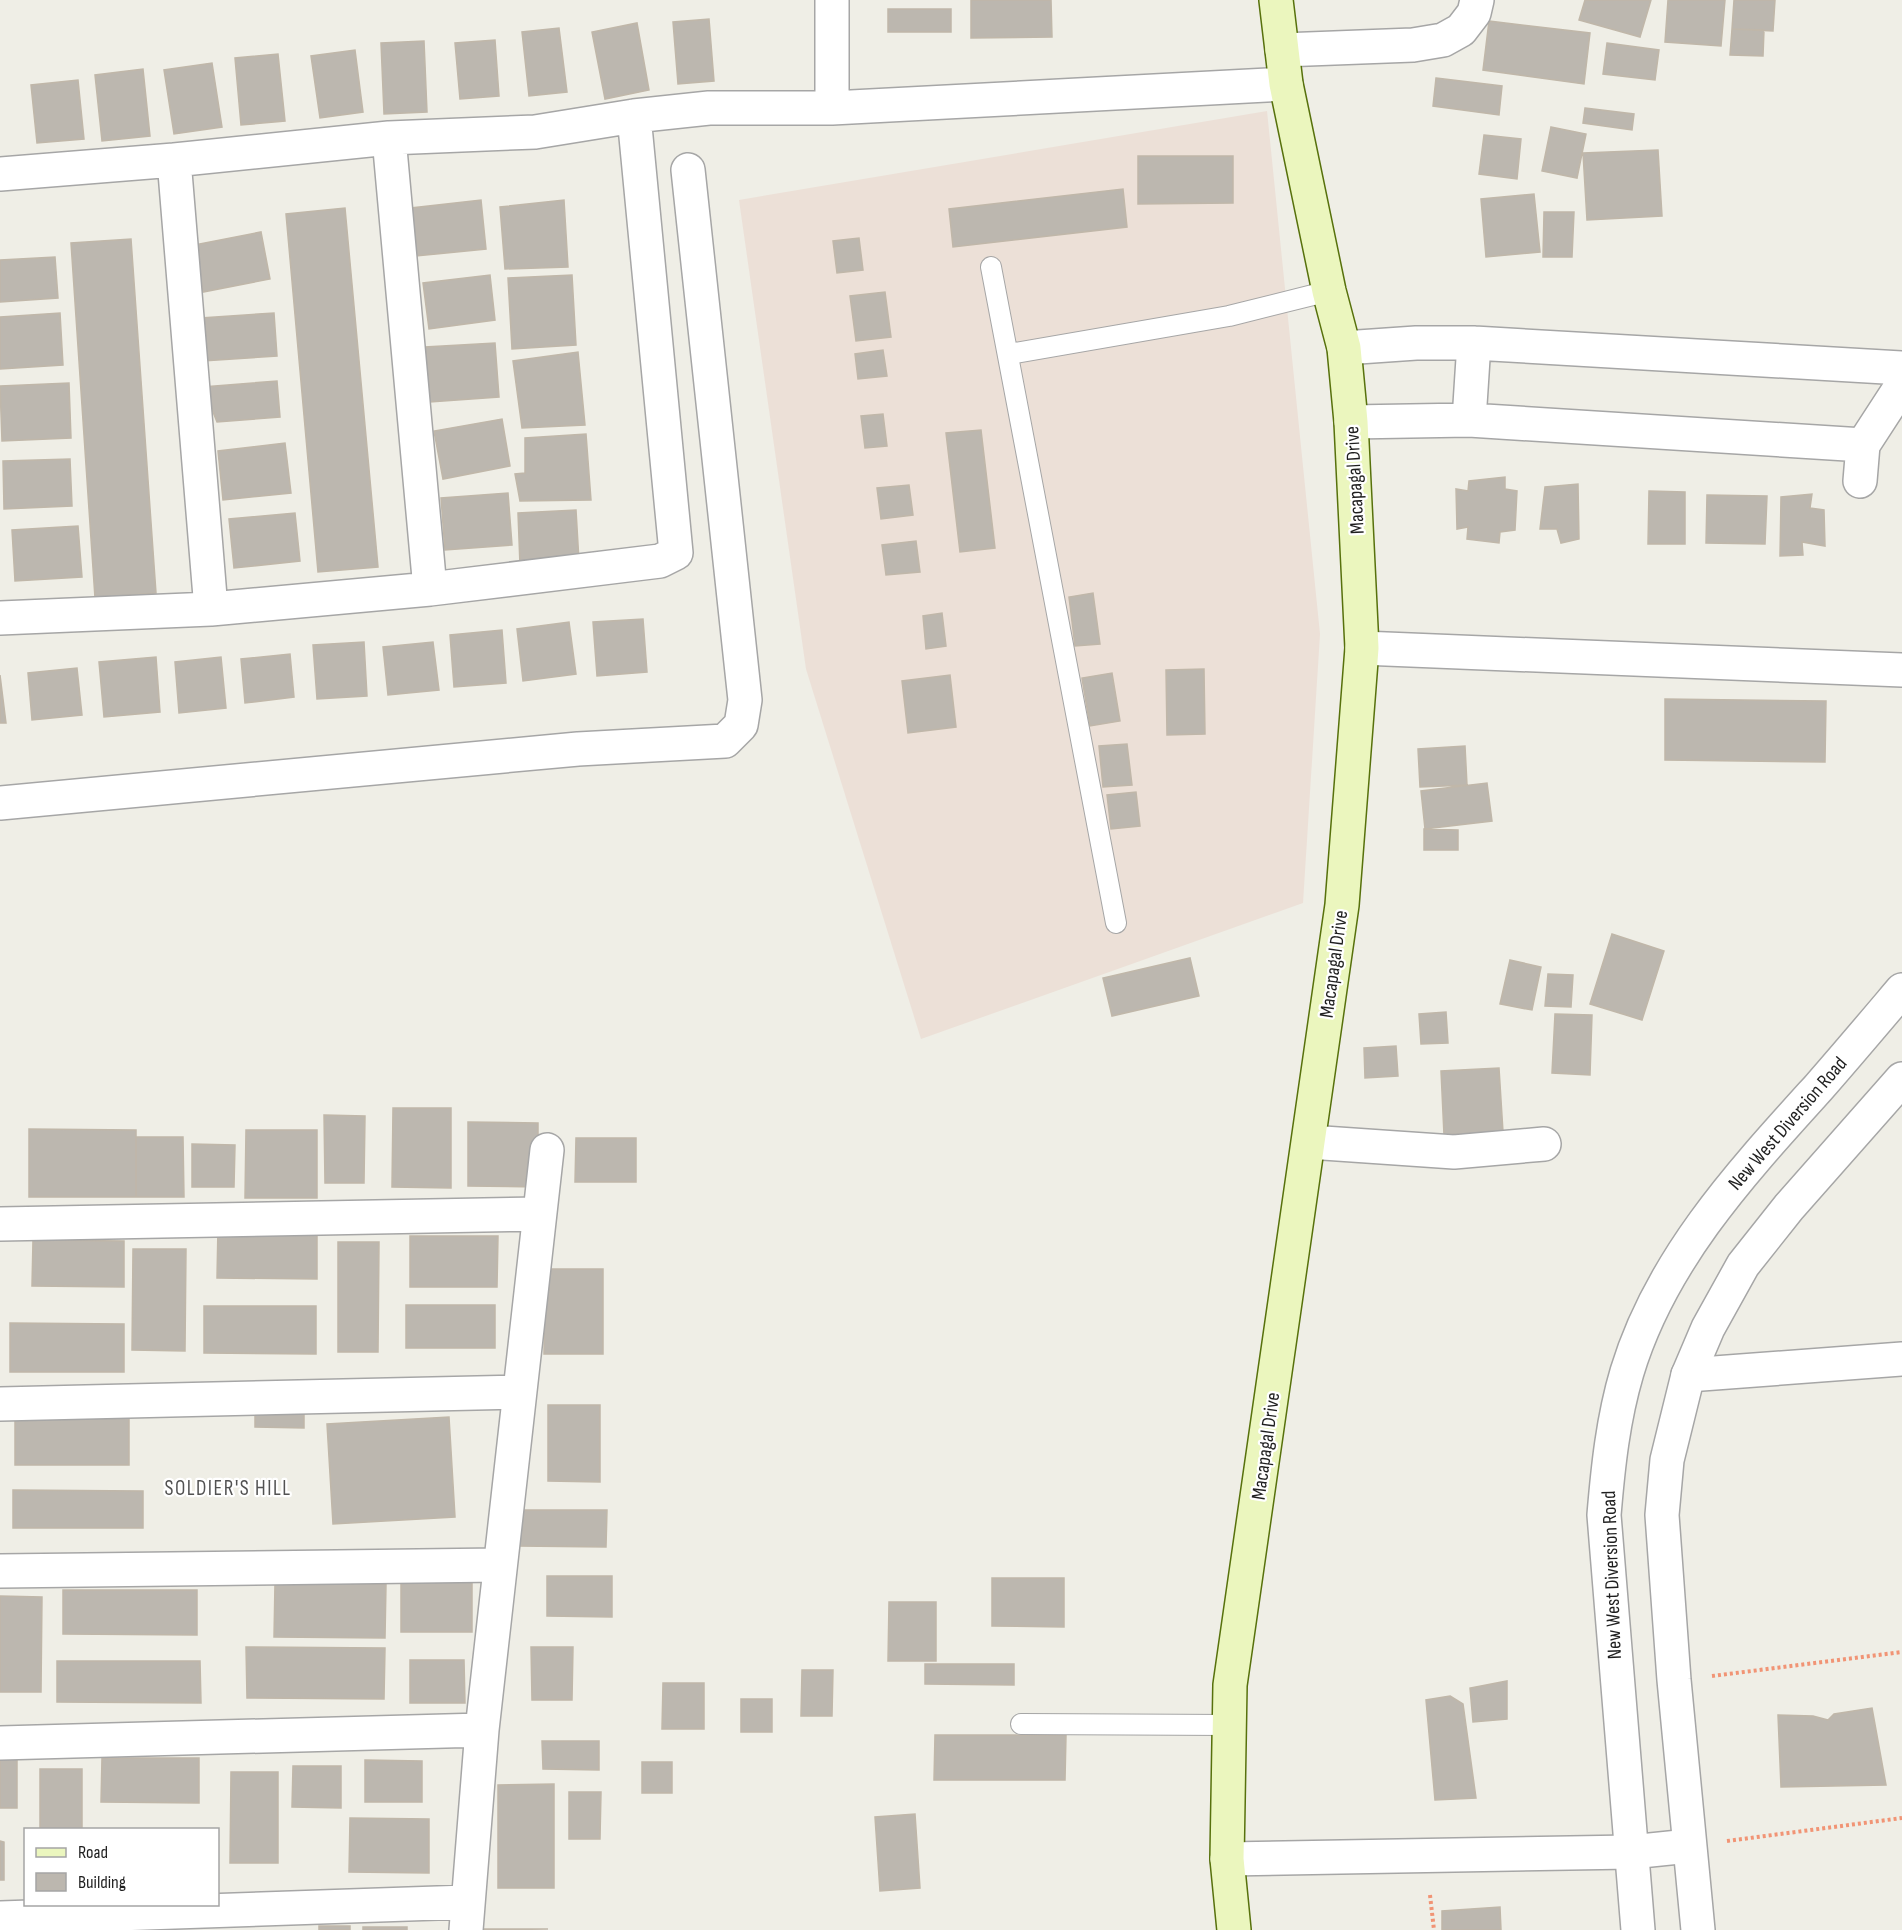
<svg xmlns="http://www.w3.org/2000/svg" width="1902" height="1930" font-family="'Sofia Sans Condensed',sans-serif">
  <style>
    .military { fill: #ece0d7 }
    .building { fill: #bcb7af; stroke: #c0b7a9; stroke-width: 1.5 }
    .lines { fill: none; stroke-linecap: round; stroke-linejoin: round }
    .service-casing { stroke: #a6a6a6; stroke-width: 22 }
    .minor-casing { stroke: #a6a6a6; stroke-width: 36 }
    .tertiary-casing { stroke: #a6a6a6; stroke-width: 36 }
    .secondary-casing { stroke: #57710c; stroke-width: 36 }
    .path { stroke: #f19475; stroke-width: 4; stroke-dasharray: 3 3; stroke-linecap: butt }
    .service { stroke: #fff; stroke-width: 20 }
    .minor { stroke: #fff; stroke-width: 33 }
    .tertiary { stroke: #fff; stroke-width: 33 }
    .secondary { stroke: #ebf6be; stroke-width: 33 }
    .labels { text-anchor: middle; stroke-width: 4.5; stroke-linejoin: round; paint-order: stroke }
    .street-label { font-size: 20px; fill: #1f1f1f; stroke: #fff }
    .neighbourhood-label { font-size: 21px; letter-spacing: 1.5px; fill: #525252; stroke: #fff }
  </style>
  <rect width="100%" height="100%" fill="#efeee6"/>
  <path class="military" d="M1267,111L1320,634L1303,903L921,1039L806,669L739,200Z"/>
  <path class="building" d="M971,0H1051L1052,37L971,38Z
    M1585,0H1651L1640,37L1579,20Z
    M1668,0H1725L1721,46L1665,42Z
    M1734,0H1775L1773,31L1732,29Z
    M888,9H951V32H888Z
    M709,19L714,81L678,84L673,22Z
    M1489,21L1590,33L1584,84L1483,70Z
    M637,23L649,90L605,99L592,32Z
    M559,28L567,92L529,96L522,32Z
    M1732,29L1764,30L1763,56L1730,55Z
    M495,40L499,96L460,99L455,43Z
    M424,41L427,112L384,114L381,43Z
    M1607,43L1659,50L1655,80L1603,74Z
    M355,50L363,112L320,118L311,56Z
    M278,54L285,121L241,125L235,58Z
    M212,63L222,127L174,134L164,70Z
    M143,69L150,136L102,141L95,75Z
    M1436,78L1502,86L1499,115L1433,106Z
    M78,80L84,139L37,143L31,85Z
    M1585,108L1634,114L1632,130L1583,123Z
    M1551,127L1586,134L1577,178L1542,171Z
    M1484,135L1521,139L1517,179L1479,174Z
    M1658,150L1662,216L1587,220L1583,153Z
    M1138,156H1233V203L1138,204Z
    M1123,189L1127,227L953,247L949,209Z
    M1534,194L1540,252L1486,257L1481,199Z
    M481,200L486,249L416,256L411,208Z
    M564,200L568,267L505,269L500,207Z
    M345,208L378,567L318,572L286,214Z
    M1544,212H1574L1572,257H1543Z
    M261,232L270,279L203,292L194,245Z
    M859,238L863,270L837,273L833,241Z
    M131,239L156,593L95,598L71,243Z
    M55,257L58,298L0,302V260Z
    M490,275L495,320L429,329L423,283Z
    M572,275L576,345L512,349L508,278Z
    M885,292L891,337L856,341L850,296Z
    M60,313L63,365L0,369V317Z
    M274,313L277,356L203,361L201,318Z
    M495,343L499,397L430,402L425,347Z
    M883,350L887,376L858,379L855,354Z
    M578,352L585,425L522,428L513,361Z
    M277,381L280,417L217,422L203,387Z
    M69,383L71,438L2,441L0,386Z
    M883,414L887,446L865,448L861,416Z
    M502,419L510,466L443,479L434,431Z
    M981,430L995,548L960,552L946,433Z
    M586,434L591,500L520,501L515,474L525,473V438Z
    M285,443L291,493L223,500L218,451Z
    M70,459L72,506L4,509L3,461Z
    M1505,477V489L1517,491L1515,530L1500,532L1499,543L1467,539L1468,527L1457,529L1456,489L1468,491L1469,481Z
    M1578,484L1579,539L1561,543L1557,529H1540L1545,487Z
    M909,485L913,515L881,519L877,488Z
    M1649,491L1685,492V544H1648Z
    M508,493L512,545L445,550L441,498Z
    M1812,494L1810,508L1824,510L1825,546L1802,542L1803,555L1780,556L1781,497Z
    M1707,495L1767,496L1765,544L1706,543Z
    M576,510L579,561L520,565L518,513Z
    M295,513L300,561L234,568L229,519Z
    M78,526L82,577L15,581L12,530Z
    M916,541L920,572L886,575L882,545Z
    M1093,593L1100,644L1075,646L1069,597Z
    M942,613L946,646L926,649L923,616Z
    M643,619L647,672L597,676L593,622Z
    M569,622L576,674L523,681L517,629Z
    M502,630L506,683L454,687L450,635Z
    M364,642L367,696L317,699L313,645Z
    M433,642L439,690L388,695L383,647Z
    M290,654L294,697L245,703L241,659Z
    M156,657L160,712L104,717L99,662Z
    M221,657L226,708L179,713L175,662Z
    M77,668L82,715L32,720L28,673Z
    M1204,669L1205,734L1167,735L1166,670Z
    M1112,673L1120,721L1090,726L1082,678Z
    M0,675L6,723H0Z
    M950,675L956,727L908,733L902,681Z
    M1665,699L1826,701L1825,762L1665,760Z
    M1127,744L1132,785L1103,787L1099,746Z
    M1465,746L1467,785L1420,787L1418,749Z
    M1487,783L1492,821L1425,829L1421,791Z
    M1136,792L1140,826L1111,829L1107,795Z
    M1424,829L1458,830V850H1424Z
    M1612,934L1664,951L1642,1020L1590,1004Z
    M1190,958L1199,996L1112,1016L1103,978Z
    M1510,960L1541,967L1532,1010L1500,1004Z
    M1548,974L1573,975L1571,1007L1545,1006Z
    M1446,1012L1448,1043L1421,1044L1419,1014Z
    M1555,1014L1592,1015L1590,1075L1552,1073Z
    M1396,1046L1398,1076L1365,1078L1364,1048Z
    M1499,1068L1503,1132L1444,1135L1441,1071Z
    M393,1108H451V1188L392,1187Z
    M324,1115L365,1116L364,1183H325Z
    M468,1122L538,1123V1187L468,1186Z
    M29,1129L136,1130V1197H29Z
    M246,1130H317V1198H245Z
    M136,1137H183L184,1197H136Z
    M576,1138H636V1182H575Z
    M192,1144L235,1145L234,1187H192Z
    M218,1227H317V1279L217,1278Z
    M410,1236H498L497,1287H410Z
    M33,1240L124,1241V1287L32,1286Z
    M338,1242H379L378,1352H338Z
    M133,1249H186L185,1351L132,1350Z
    M545,1269H603V1354H544Z
    M406,1305H495V1348H406Z
    M204,1306H316V1354L204,1353Z
    M10,1323L124,1324V1372H10Z
    M255,1403H304V1428L255,1427Z
    M548,1405H600V1482L548,1481Z
    M15,1416H129V1465H15Z
    M449,1417L455,1517L333,1524L327,1424Z
    M13,1490L143,1491V1528H13Z
    M519,1510H607L606,1547L518,1546Z
    M547,1576H612V1617L547,1616Z
    M992,1578H1064V1627L992,1626Z
    M401,1581H472V1632H401Z
    M275,1583L386,1584L385,1638L274,1637Z
    M63,1590H197V1635L63,1634Z
    M0,1596L42,1597L41,1692H0Z
    M889,1602H936V1661H888Z
    M246,1647L385,1648L384,1699L247,1698Z
    M531,1647H573L572,1700H532Z
    M410,1660H464L465,1703H410Z
    M57,1661H200L201,1703L57,1702Z
    M925,1664H1014V1685L925,1684Z
    M802,1670H833L832,1716H801Z
    M1507,1681V1719L1473,1722L1470,1688Z
    M663,1683H704V1729H662Z
    M1450,1696L1463,1704L1476,1798L1435,1800L1426,1700Z
    M741,1699H772V1732H741Z
    M1872,1708L1886,1785L1781,1787L1778,1715L1813,1716L1828,1720L1834,1714Z
    M935,1735H1066L1065,1780H934Z
    M542,1741H599V1770L543,1769Z
    M102,1758H199V1803L101,1802Z
    M0,1759H17V1808H0Z
    M365,1760L422,1761V1802H365Z
    M642,1762H672V1793H642Z
    M293,1766H341V1808L292,1807Z
    M40,1769H82V1830H40Z
    M231,1772H278V1863H230Z
    M554,1784V1888H498V1785Z
    M569,1792H601L600,1839H569Z
    M915,1814L920,1888L880,1891L875,1817Z
    M350,1818L429,1819V1873L349,1872Z
    M0,1841L4,1842V1880H0Z
    M1500,1907L1501,1930H1442V1911Z
    M319,1926H350V1930H319Z
    M363,1927H407V1930H363Z
    M480,1929H548L480,1930Z"/>
  <g class="lines">
    <g class="service-casing">
      <path id="service" d="M991,267L1116,923
        M1009,354L1229,316L1329,291
        M1021,1724L1230,1725"/>
    </g>
    <g class="minor-casing">
      <path id="minor" d="M832,0V108
        M1282,50L1413,45L1443,40L1461,30L1474,13L1477,0
        M389,138L430,589
        M174,160L211,609
        M0,174L174,160L389,138L535,132L634,116L709,108H832L1286,84
        M1344,348L1416,343H1474L1902,368
        M1469,420L1474,343
        M1351,422L1469,420L1863,445
        M1860,481L1863,445L1902,385
        M0,618L211,609L430,589L660,561L676,553L634,116
        M1362,648L1902,670
        M0,803L578,749L725,741L741,725L745,700L688,170
        M1309,1142L1454,1152L1544,1144
        M0,1224L539,1214
        M1688,1375L1902,1359
        M0,1404L518,1392
        M0,1571L500,1565
        M0,1743L482,1730
        M1227,1859L1631,1852L1689,1846
        M0,1918L467,1902
        M466,1930L482,1730L547,1150"/>
    </g>
    <g class="tertiary-casing">
      <path id="tertiary" d="M1638,1930L1604,1515C1608,1467 1613,1419 1627,1372C1661,1259 1742,1172 1819,1087C1847,1055 1874,1023 1902,990
        M1698,1930L1674,1680L1662,1515L1667,1460L1688,1375L1708,1328L1743,1265L1789,1207L1902,1079"/>
    </g>
    <g class="secondary-casing">
      <path id="secondary" d="M1234,1930L1227,1859L1230,1685L1342,905L1362,648L1351,422L1344,348L1329,291L1286,84L1276,0"/>
    </g>
    <path class="path" d="M1712,1676L1902,1652
      M1727,1841L1902,1818
      M1430,1895L1434,1930"/>
    <use href="#service" class="service"/>
    <use href="#minor" class="minor"/>
    <use href="#tertiary" class="tertiary"/>
    <use href="#secondary" class="secondary"/>
  </g>
  <g class="labels">
    <g class="street-label">
      <text transform="translate(1354 480) rotate(-93)" y="7">Macapagal Drive</text>
      <text transform="translate(1333 964) rotate(-82)" y="7">Macapagal Drive</text>
      <text transform="translate(1787 1123) rotate(-49)" y="7">New West Diversion Road</text>
      <text transform="translate(1265 1446) rotate(-82)" y="7">Macapagal Drive</text>
      <text transform="translate(1611 1575) rotate(-92)" y="7">New West Diversion Road</text>
    </g>
    <g class="neighbourhood-label">
      <text x="228" y="1495">SOLDIER'S HILL</text>
    </g>
  </g>
  <rect x="24" y="1828" width="195" height="78" fill="#ffffff" stroke="#a5a5a5" stroke-width="1.5"/>
  <rect x="36" y="1848" width="30" height="9" fill="#ebf6be" stroke="#a5a5a5" stroke-width="1.5"/>
  <text x="78" y="1858" font-size="18" fill="#1f1f1f">Road</text>
  <rect x="36" y="1873" width="30" height="18" fill="#bcb7af" stroke="#a5a5a5" stroke-width="1.5"/>
  <text x="78" y="1888" font-size="18" fill="#1f1f1f">Building</text>
</svg>
